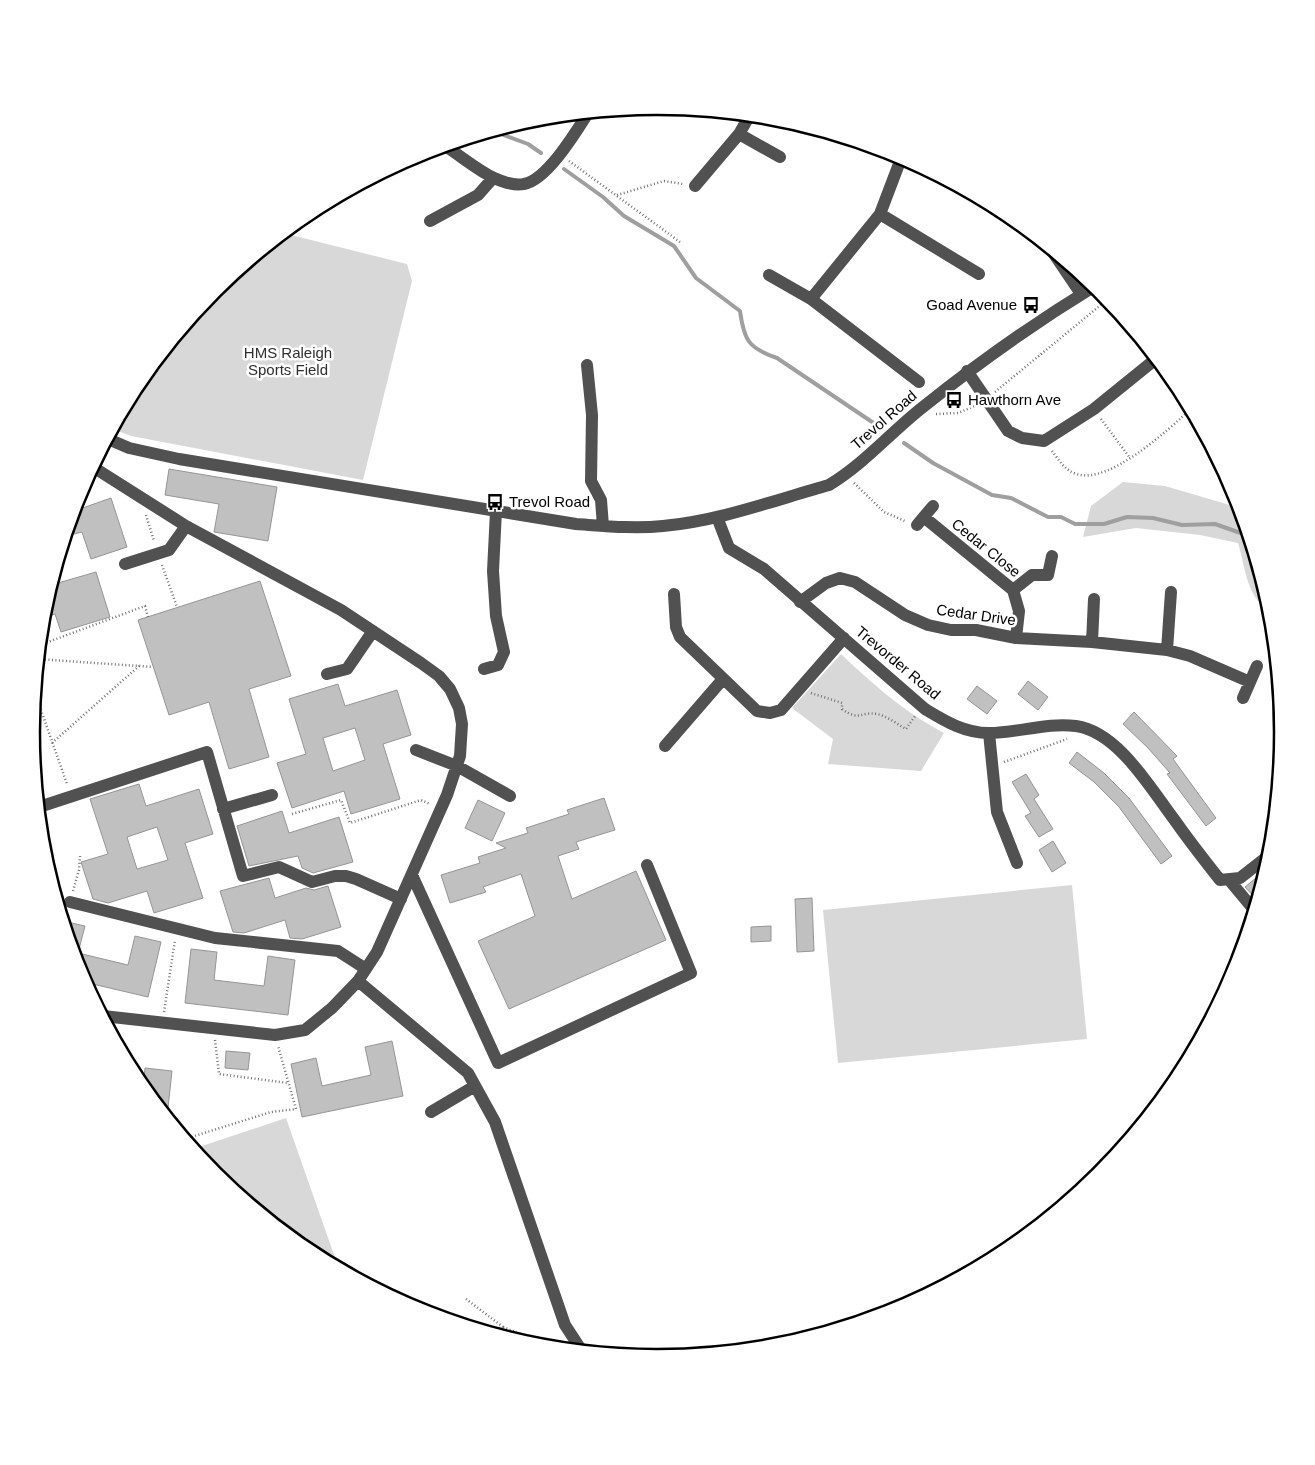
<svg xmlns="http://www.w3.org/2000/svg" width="1315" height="1465" font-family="Arial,sans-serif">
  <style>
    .green { fill: #d8d8d8 }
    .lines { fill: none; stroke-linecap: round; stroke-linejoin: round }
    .stream { stroke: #9f9f9f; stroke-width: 4 }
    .building { fill: #c0c0c0; stroke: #959595; fill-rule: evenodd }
    .path { stroke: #737373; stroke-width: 2.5; stroke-dasharray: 1 2.5; stroke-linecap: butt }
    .minor { stroke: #515151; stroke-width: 12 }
    .labels { text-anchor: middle; stroke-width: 5; stroke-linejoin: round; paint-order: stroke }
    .poi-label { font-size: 15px; fill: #000; stroke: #fff; text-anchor: start }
    .park-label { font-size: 15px; fill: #2f2f2f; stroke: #fff }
    .street-label { font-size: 15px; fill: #000; stroke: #fff }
    .rim { fill: none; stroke: #000; stroke-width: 2.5 }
  </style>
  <rect width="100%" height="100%" fill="#fff"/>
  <path class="green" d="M283,233L407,264L412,281L363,480L131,436L113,429L137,384L215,289Z
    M1123,482L1165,486L1240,508L1272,611C1247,602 1245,565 1238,543L1200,535L1136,528L1083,537L1091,506Z
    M841,654C874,685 903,711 944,733L921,771L828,764L833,739L792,708Z
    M1072,885L1087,1039L838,1063L823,910Z
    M286,1118L339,1269C289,1242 229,1193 193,1149Z"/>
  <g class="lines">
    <path class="stream" d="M493,131L528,144L541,153
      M564,169L603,197L624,216L674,246L696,278L740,311C744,340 748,348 777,358L881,428
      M904,443L933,463L992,495L1011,498L1048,517H1061L1075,524H1104L1127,517L1153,518L1182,525L1215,524L1249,536"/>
  </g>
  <path class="building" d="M169,469L277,487L268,541L214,532L219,504L165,495Z
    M111,498L127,547L91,559L82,532L66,536L74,511Z
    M96,572L110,617L61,632L55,614L43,618L51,585Z
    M260,581L291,676L249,689L269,757L229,769L209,702L169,715L138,620Z
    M1028,681L1048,697L1038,710L1018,694Z
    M338,684L345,706L397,690L411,735L383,744L400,799L351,814L344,791L292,808L277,763L306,754L289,699ZM355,728L365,760L333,771L323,738Z
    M977,686L997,701L987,714L967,699Z
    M1134,712L1177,756L1173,759L1216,818L1206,826L1167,774L1170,773L1148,748L1123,724Z
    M1077,752L1104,773L1129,798L1172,856L1161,864L1119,807L1094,782L1069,763Z
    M1026,774L1039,795L1034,799L1053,829L1039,837L1025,816L1031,813L1012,782Z
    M139,784L146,806L199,789L213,834L185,843L203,898L154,913L147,891L108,903L93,899L81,862L108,854L90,799ZM157,827L168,860L137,869L127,837Z
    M604,798L615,830L576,842L579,849L558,856L572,899L636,871L666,940L509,1009L478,941L535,916L521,874L483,887L486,892L450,903L441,875L480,863L478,857L506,848L496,843L528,833L526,828L569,814L567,810Z
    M478,800L505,813L492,841L465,828Z
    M282,811L289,833L339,817L353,862L313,873L302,868L298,856L249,866L237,826Z
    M1053,841L1066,863L1052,872L1039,850Z
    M1268,868L1263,882L1258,901L1245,887Z
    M269,878L275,898L306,888L314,890L328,886L341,927L302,939L290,938L285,920L244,933L233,932L220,891Z
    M812,898L814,951L797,952L795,899Z
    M63,921L85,926L78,953L128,965L135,936L161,942L148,997L84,982L79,972Z
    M771,926V941L751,942V927Z
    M191,949L217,952L214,980L264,986L268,956L295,960L288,1015L185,1003Z
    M392,1041L403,1096L302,1117L291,1064L316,1058L322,1086L371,1075L365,1047Z
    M226,1051L250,1053L248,1070L225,1068Z
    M145,1068L172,1071L167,1117L143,1088Z"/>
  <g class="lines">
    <path class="path" d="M569,161L680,242
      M617,195L664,181L683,184
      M995,392L1108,299
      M936,414L958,413L977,405
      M1101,419L1130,458
      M1052,451C1059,460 1065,471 1077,474C1109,485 1169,429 1191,409
      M854,483L884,512L905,521
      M146,515L154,541
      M162,565L177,607
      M40,645L145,606L148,617
      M38,659L153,667
      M35,693L67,784
      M811,693L842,703V709C860,722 861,711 877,714C887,716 897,724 906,729L915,716
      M52,743L139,666
      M1004,762L1067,739
      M292,814L341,800L350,823L421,800L430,804
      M73,891L79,870L80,856
      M164,1012L175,940
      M215,1040L219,1074L288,1083
      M185,1139L271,1112L296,1109L278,1046
      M466,1299L503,1327L487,1332
      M503,1327L553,1348"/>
    <path class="minor" d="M779,118L840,137
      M739,134L780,157
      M445,146C461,156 477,170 494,178C503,182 515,186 524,184C547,180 576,132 588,113
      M695,186L739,134L750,115
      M880,214L979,274
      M430,221L478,195L493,178
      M1050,248L1081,294
      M769,275L811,299L919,382
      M811,299L880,214L902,156
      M587,365L592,415L591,481L601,500L603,526
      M967,371L1008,431L1022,438L1044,441L1094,409L1157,358
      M108,439L129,448L179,459L576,524C605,526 634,529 663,526C719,521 775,500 829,485C864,464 891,432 923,407C978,363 1036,322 1095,286
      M93,467L186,526L341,610L421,663L439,676L450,689L459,708L462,724L460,756L447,795L377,952L358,981L332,1008L305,1030L275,1035L103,1016
      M717,517L729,548L764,569L925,709C945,721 964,733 989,733C1018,733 1047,722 1076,726C1119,732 1152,791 1176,822C1190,842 1205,861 1220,880L1240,878L1272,853
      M925,518L1013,590L1019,611L1016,638
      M917,525L933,506
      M125,564L169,550L186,526
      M1013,590L1032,575H1048L1052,556
      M674,594L676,627L680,637L757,711L770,713L781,710L844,638
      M800,602L826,583L840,578L855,582L905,615L928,625L951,630H976L1016,638L1092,642L1167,650L1190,656L1250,682
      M1092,642L1094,599
      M1167,650L1171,592
      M484,669L498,665L504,652L496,616L493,571L496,511
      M327,674L347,669L373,631
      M1243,698L1257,666
      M989,733L997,812L1017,863
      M665,746L723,679
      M416,750L457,766L510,796
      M39,807L207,752L243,876L279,867L312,882L335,876H346L356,879L401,899
      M223,809L272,795
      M412,875L498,1063L691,973L647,865
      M1230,881L1255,911
      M70,902L215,938L338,951L366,969
      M358,981L468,1073L495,1122L565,1325L582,1351
      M431,1112L475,1086"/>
  </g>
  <defs>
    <g id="bus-bare" transform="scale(1.35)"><path d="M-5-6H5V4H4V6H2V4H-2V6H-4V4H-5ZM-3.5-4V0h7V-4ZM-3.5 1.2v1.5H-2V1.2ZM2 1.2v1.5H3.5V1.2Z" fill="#000" stroke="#fff" stroke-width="2.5" paint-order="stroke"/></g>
  </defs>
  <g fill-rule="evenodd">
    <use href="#bus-bare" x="1031" y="305"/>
    <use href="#bus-bare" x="954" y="400"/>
    <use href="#bus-bare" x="495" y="502"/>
  </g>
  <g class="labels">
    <g class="poi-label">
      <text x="1017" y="310" text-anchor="end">Goad Avenue</text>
      <text x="968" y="405">Hawthorn Ave</text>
      <text x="509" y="507">Trevol Road</text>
    </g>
    <g class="park-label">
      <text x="288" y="358">HMS Raleigh<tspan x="288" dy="17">Sports Field</tspan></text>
    </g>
    <g class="street-label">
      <text transform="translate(884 420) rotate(-41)" y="5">Trevol Road</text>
      <text transform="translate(986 548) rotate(39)" y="5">Cedar Close</text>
      <text transform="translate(976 615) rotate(8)" y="5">Cedar Drive</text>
      <text transform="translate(898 663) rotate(40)" y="5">Trevorder Road</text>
    </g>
  </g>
  <path d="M0 0H1315V1465H0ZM40 732a617 617 0 1 1 1234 0a617 617 0 1 1-1234 0Z" fill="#fff" fill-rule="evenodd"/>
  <path class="rim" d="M40 732a617 617 0 1 1 1234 0a617 617 0 1 1-1234 0Z"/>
</svg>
